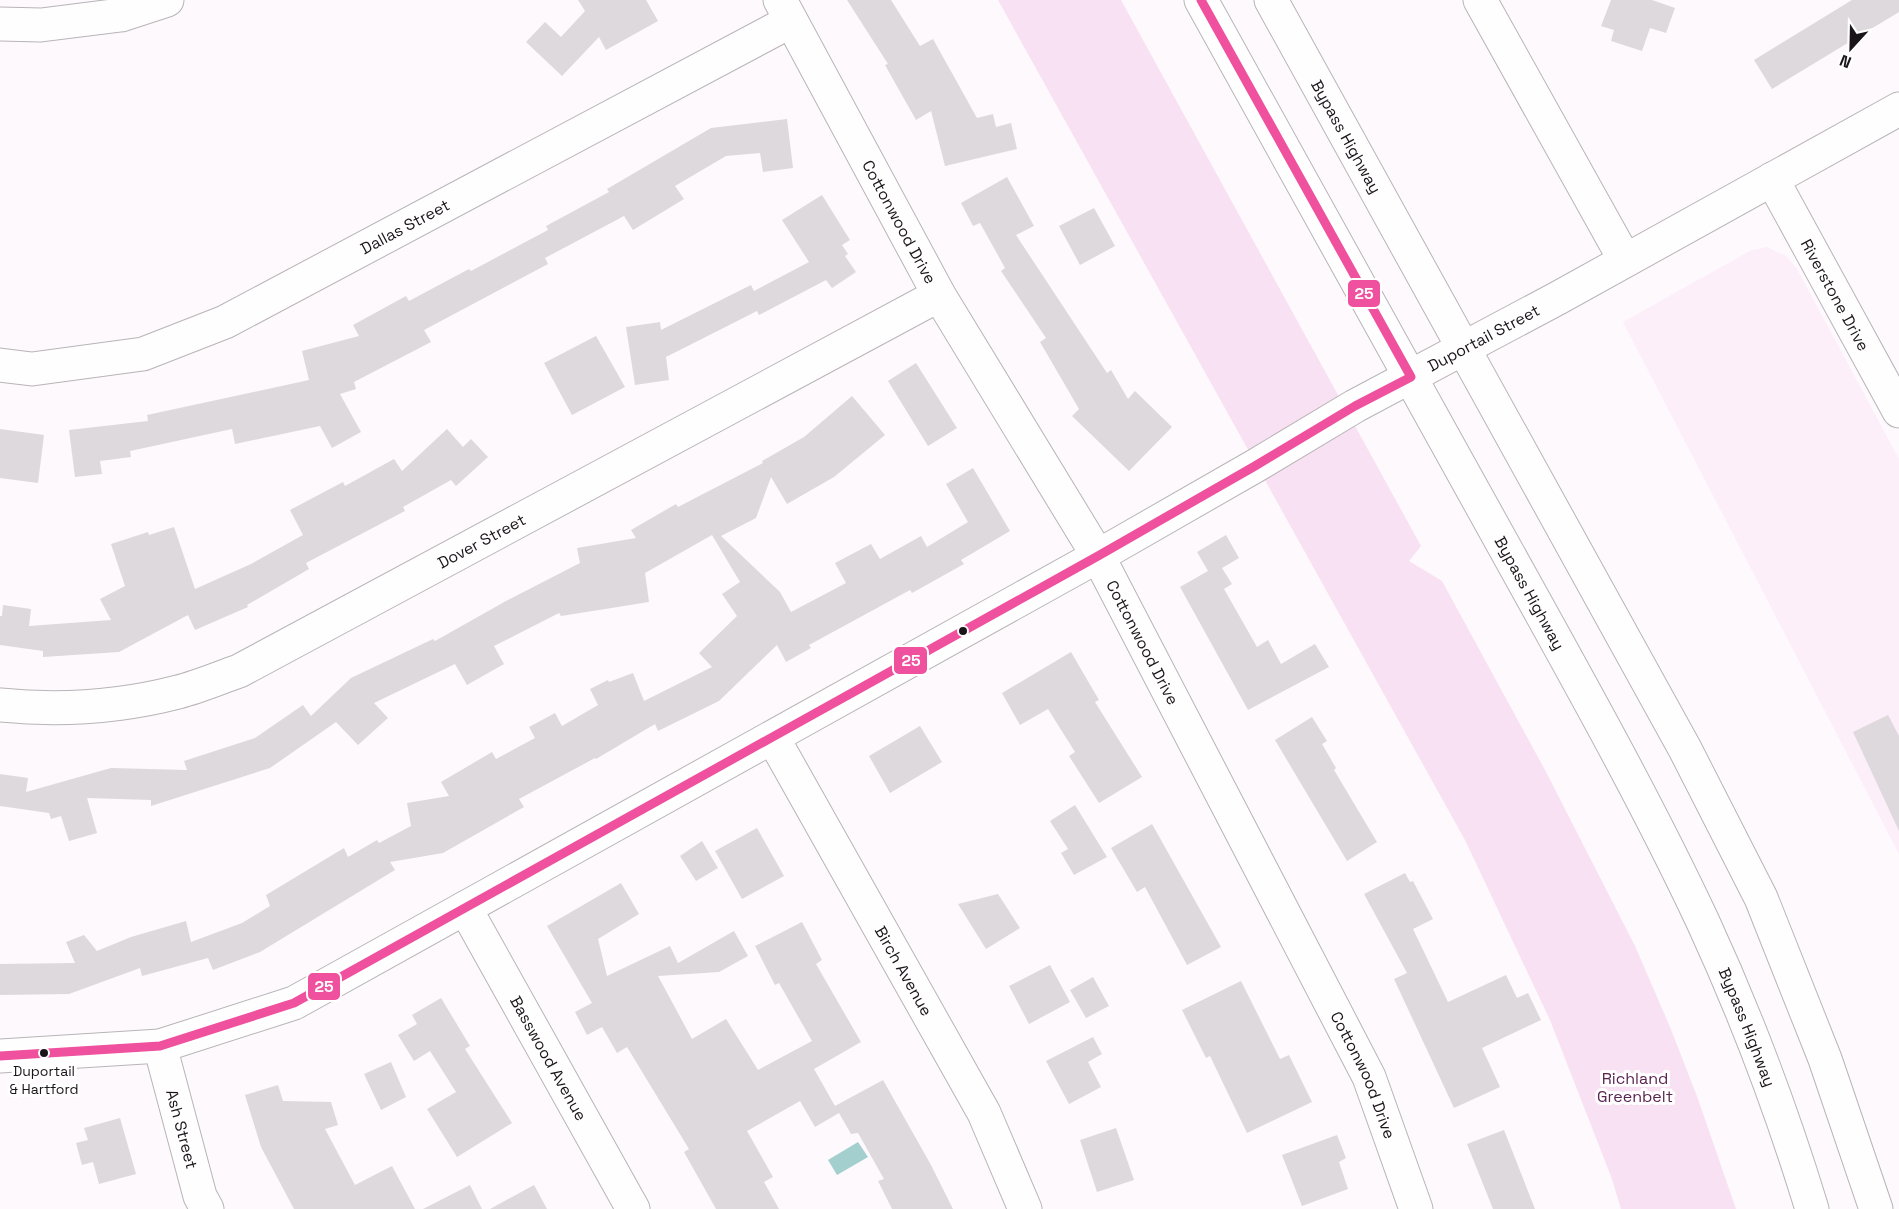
<svg xmlns="http://www.w3.org/2000/svg" width="1899" height="1209" font-family="'Space Grotesk',sans-serif">
  <style>
    .built { fill: #fceff9 }
    .green { fill: #f8e1f2 }
    .water { fill: #a3d0ce }
    .building { fill: #ded9dc }
    .lines { fill: none; stroke-linecap: round; stroke-linejoin: round }
    .minor-casing { stroke: #b8b4b7; stroke-width: 35 }
    .major-casing { stroke: #b8b4b7; stroke-width: 35 }
    .highway-casing { stroke: #b8b4b7; stroke-width: 35 }
    .minor { stroke: #fffeff; stroke-width: 33 }
    .major { stroke: #fffeff; stroke-width: 33 }
    .highway { stroke: #fffeff; stroke-width: 33 }
    .bus-1-casing { stroke: #fff; stroke-width: 14 }
    .bus-1 { stroke: #ef519e; stroke-width: 9 }
    .bus-dot { fill: #1a1519; stroke: #fff; stroke-width: 2 }
    .labels { text-anchor: middle; stroke-width: 6; stroke-linejoin: round; paint-order: stroke }
    .bus-label { font-size: 14px; fill: #1a1519; stroke: #fff }
    .street-label { font-size: 16px; fill: #1a1519; stroke: #fff }
    .park-label { font-size: 16px; fill: #5a2450; stroke: #fff }
    .line-badge { stroke: #fff; stroke-width: 2 }
    .badge-label { font-size: 16px; text-anchor: middle; font-weight: bold; fill: #fff }
  </style>
  <rect width="100%" height="100%" fill="#fdf9fc"/>
  <path class="built" d="M1767,247L1786,256L1797,269L1899,459V854L1623,322L1750,251Z"/>
  <path class="green" d="M998,0H1121L1421,546L1409,561L1442,581L1545,770L1635,946L1670,1027L1698,1099L1736,1209H1621L1612,1179L1550,1020L1465,840Z"/>
  <path class="water" d="M858,1142L868,1157L837,1175L828,1160Z"/>
  <path class="building" d="M578,0H646L658,21L606,50L599,37L562,76L526,42L545,22L561,37L585,11Z
    M847,0H891L920,46L933,39L977,118L993,114L996,127L1011,123L1017,149L945,166L931,111L916,120L885,65L888,64Z
    M1611,0H1652L1675,8L1666,33L1650,28L1642,51L1611,41L1614,30L1601,26Z
    M1852,0H1899V12L1772,89L1754,60Z
    M787,119L793,168L763,172L760,153L726,156L675,186L684,199L633,230L624,216L545,258L548,264L424,330L431,342L354,382L356,389L340,394L361,432L332,448L320,426L235,444L232,429L130,451L131,457L100,461L102,474L75,477L69,430L148,421L147,415L309,380L302,351L359,336L353,325L406,296L409,301L469,269L471,271L548,230L546,226L609,192L607,189L711,128Z
    M1007,177L1034,226L1016,235L1107,373L1111,370L1128,399L1135,391L1172,427L1129,471L1072,416L1079,409L1040,342L1046,338L1001,271L1005,268L980,223L973,226L961,203Z
    M822,195L850,240L842,245L848,254L845,256L856,272L832,288L826,280L759,315L757,311L666,357L669,380L635,385L626,327L660,322L661,330L751,285L754,291L809,262L782,220Z
    M1094,208L1115,246L1080,265L1059,226Z
    M596,336L625,387L572,415L544,363Z
    M916,363L957,428L928,446L888,381Z
    M852,396L885,435L834,477L787,504L771,477L756,518L721,536L780,592L791,612L846,583L835,563L871,544L880,559L921,536L927,547L968,522L946,484L973,468L1010,531L961,560L964,564L912,593L910,590L809,645L811,648L786,662L777,645L719,701L658,731L655,724L596,759L595,758L519,799L524,807L443,853L390,862L395,870L260,952L213,970L208,958L142,976L140,968L69,994L0,995V964L75,963L66,942L84,935L97,951L131,937L186,921L191,942L242,923L270,906L266,895L344,848L348,857L377,840L379,843L411,826L407,803L449,796L441,782L492,752L496,759L535,738L529,727L555,713L562,726L598,705L590,689L608,680L609,682L633,673L644,701L712,667L699,653L737,616L722,594L740,582L712,535L645,573L649,602L561,616L559,613L494,646L504,664L467,685L455,664L374,703L388,718L358,745L336,722L270,768L151,806V800L87,798L97,833L69,841L61,816L51,819L49,813L0,806V774L28,778L26,792L111,768L187,770L184,761L255,738L303,705L311,716L351,678L433,639L435,641L506,601L580,563L577,548L636,538L631,530L676,504L678,507L763,463L762,461L804,437Z
    M0,429L44,435L38,483L0,478Z
    M447,429L463,447L471,439L488,457L456,486L451,480L403,507L405,511L306,563L309,569L247,605L248,607L195,630L188,615L119,652L43,657V651L0,645V616H2L3,605L31,609L29,626L111,620L100,599L125,586L111,544L148,532L149,535L174,527L195,589L251,564L303,535L290,510L343,482L345,486L394,459L402,471Z
    M1226,535L1239,558L1222,568L1232,584L1224,589L1257,647L1268,640L1281,664L1315,644L1329,667L1248,710L1180,587L1208,571L1197,552Z
    M1071,652L1099,700L1095,702L1142,777L1099,803L1069,756L1075,752L1048,709L1020,725L1002,693Z
    M1888,715L1899,736V831L1853,732Z
    M1312,717L1327,741L1322,744L1336,768L1334,770L1377,842L1347,861L1275,740Z
    M920,726L942,762L890,793L869,756Z
    M1075,805L1107,857L1074,875L1061,853L1068,849L1050,821Z
    M1152,824L1221,947L1187,965L1145,887L1137,892L1111,848Z
    M757,828L784,876L742,899L715,851Z
    M702,841L718,868L696,881L680,856Z
    M1405,873L1410,882L1413,881L1433,919L1413,929L1448,1002L1506,975L1517,998L1528,993L1541,1020L1482,1048L1500,1087L1454,1108L1394,979L1407,973L1364,894Z
    M621,883L639,914L598,939L607,976L670,946L678,963L734,931L748,956L719,972L658,976L692,1039L726,1019L758,1070L812,1041L779,983L775,985L755,946L802,922L822,960L816,964L861,1042L814,1069L835,1106L883,1080L931,1165L953,1209H892L878,1181L884,1179L858,1133L851,1134L839,1113L815,1127L800,1101L747,1131L773,1177L764,1182L779,1209H716L684,1152L689,1149L627,1047L617,1053L602,1027L587,1035L575,1012L592,1003L547,926Z
    M998,894L1020,928L986,949L958,904Z
    M1050,965L1070,1002L1029,1024L1009,986Z
    M1093,977L1109,1006L1086,1018L1070,990Z
    M1241,981L1280,1059L1289,1055L1312,1102L1247,1133L1210,1056L1206,1058L1182,1010Z
    M441,998L470,1046L465,1049L512,1123L457,1157L427,1109L456,1092L430,1051L414,1061L398,1035L417,1024L412,1015Z
    M1093,1037L1102,1054L1088,1062L1101,1087L1069,1104L1046,1061Z
    M391,1062L406,1097L381,1110L364,1074Z
    M278,1085L283,1101L331,1102L338,1125L325,1129L355,1185L392,1166L415,1209H294L261,1147L245,1095Z
    M120,1118L136,1174L99,1184L93,1162L82,1165L76,1143L88,1140L84,1128Z
    M1116,1128L1134,1180L1097,1192L1080,1140Z
    M1504,1130L1535,1209H1493L1467,1144Z
    M1337,1135L1346,1158L1339,1162L1348,1189L1302,1206L1282,1155Z
    M470,1185L482,1209H423Z
    M534,1185L547,1209H490Z"/>
  <g class="lines">
    <g class="minor-casing">
      <g id="minor">
        <path id="s1" d="M780,0L939,295L1098,556L1369,1077L1416,1209"/>
        <path d="M1480,0L1625,260"/>
        <path d="M0,24L41,25L121,15L167,0"/>
        <path id="s2" d="M1772,179L1899,411"/>
        <path id="s3" d="M0,365L32,369L143,354L225,322L791,21"/>
        <path id="s4" d="M0,705C59,711 120,707 178,692C198,687 219,678 239,671L939,295"/>
        <path id="s5" d="M773,738L984,1113L1025,1209"/>
        <path id="s6" d="M465,908L633,1209"/>
        <path id="s7" d="M160,1046L200,1196L207,1209"/>
      </g>
    </g>
    <g class="major-casing">
      <g id="major">
        <path id="s8" d="M0,1056L160,1046L294,1003L1098,556L1255,466L1355,406L1558,298L1899,109"/>
      </g>
    </g>
    <g class="highway-casing">
      <g id="highway">
        <path id="s9" d="M1201,0C1308,195 1418,389 1525,584C1587,696 1649,807 1703,922C1746,1015 1782,1111 1812,1209"/>
        <path id="s10" d="M1271,0L1685,749L1761,898L1825,1059L1876,1209"/>
      </g>
    </g>
    <use href="#minor" class="minor"/>
    <use href="#major" class="major"/>
    <use href="#highway" class="highway"/>
    <g class="bus-1-casing">
      <path id="bus-1" d="M0,1056L160,1046L294,1003L1098,556L1255,466L1355,406L1411,377L1201,0"/>
    </g>
    <use href="#bus-1" class="bus-1"/>
  </g>
  <g class="bus-dot">
    <circle cx="963" cy="631" r="5"/>
    <circle cx="44" cy="1053" r="5"/>
  </g>
  <g class="labels">
    <g class="bus-label">
      <text x="44" y="1076">Duportail<tspan x="44" dy="18">&amp; Hartford</tspan></text>
    </g>
    <g class="street-label">
      <text dy="6" stroke="none"><textPath href="#s10" startOffset="156">Bypass Highway</textPath></text>
      <text dy="6" stroke="none"><textPath href="#s1" startOffset="252">Cottonwood Drive</textPath></text>
      <text dy="6" stroke="none"><textPath href="#s3" startOffset="436">Dallas Street</textPath></text>
      <text dy="6" stroke="none"><textPath href="#s2" startOffset="132">Riverstone Drive</textPath></text>
      <text dy="6" stroke="none"><textPath href="#s8" startOffset="1664">Duportail Street</textPath></text>
      <text dy="6" stroke="none"><textPath href="#s4" startOffset="519">Dover Street</textPath></text>
      <text dy="6" stroke="none"><textPath href="#s9" startOffset="678">Bypass Highway</textPath></text>
      <text dy="6" stroke="none"><textPath href="#s1" startOffset="738">Cottonwood Drive</textPath></text>
      <text dy="6" stroke="none"><textPath href="#s5" startOffset="267">Birch Avenue</textPath></text>
      <text dy="6" stroke="none"><textPath href="#s9" startOffset="1164">Bypass Highway</textPath></text>
      <text dy="6" stroke="none"><textPath href="#s6" startOffset="172">Basswood Avenue</textPath></text>
      <text dy="6" stroke="none"><textPath href="#s1" startOffset="1224">Cottonwood Drive</textPath></text>
      <text dy="6" stroke="none"><textPath href="#s7" startOffset="86">Ash Street</textPath></text>
    </g>
    <g class="park-label">
      <text x="1635" y="1084">Richland<tspan x="1635" dy="18">Greenbelt</tspan></text>
    </g>
  </g>
  <g class="line-badge">
    <rect x="1347" y="279" width="34" height="29" rx="6" fill="#ef519e"/>
    <rect x="893" y="646" width="35" height="29" rx="6" fill="#ef519e"/>
    <rect x="307" y="972" width="34" height="29" rx="6" fill="#ef519e"/>
  </g>
  <g class="badge-label">
    <text x="1364" y="299">25</text>
    <text x="911" y="666">25</text>
    <text x="324" y="992">25</text>
  </g>
  <g transform="translate(1851 48) rotate(202)" stroke="#ffffff" stroke-width="4.5" paint-order="stroke">
  <path d="M0-4.5L10 22L0 15L-10 22Z" fill="#1a1519"/>
  <text y="-9" font-size="16" font-weight="bold" text-anchor="middle" fill="#1a1519">N</text>
  </g>
</svg>
